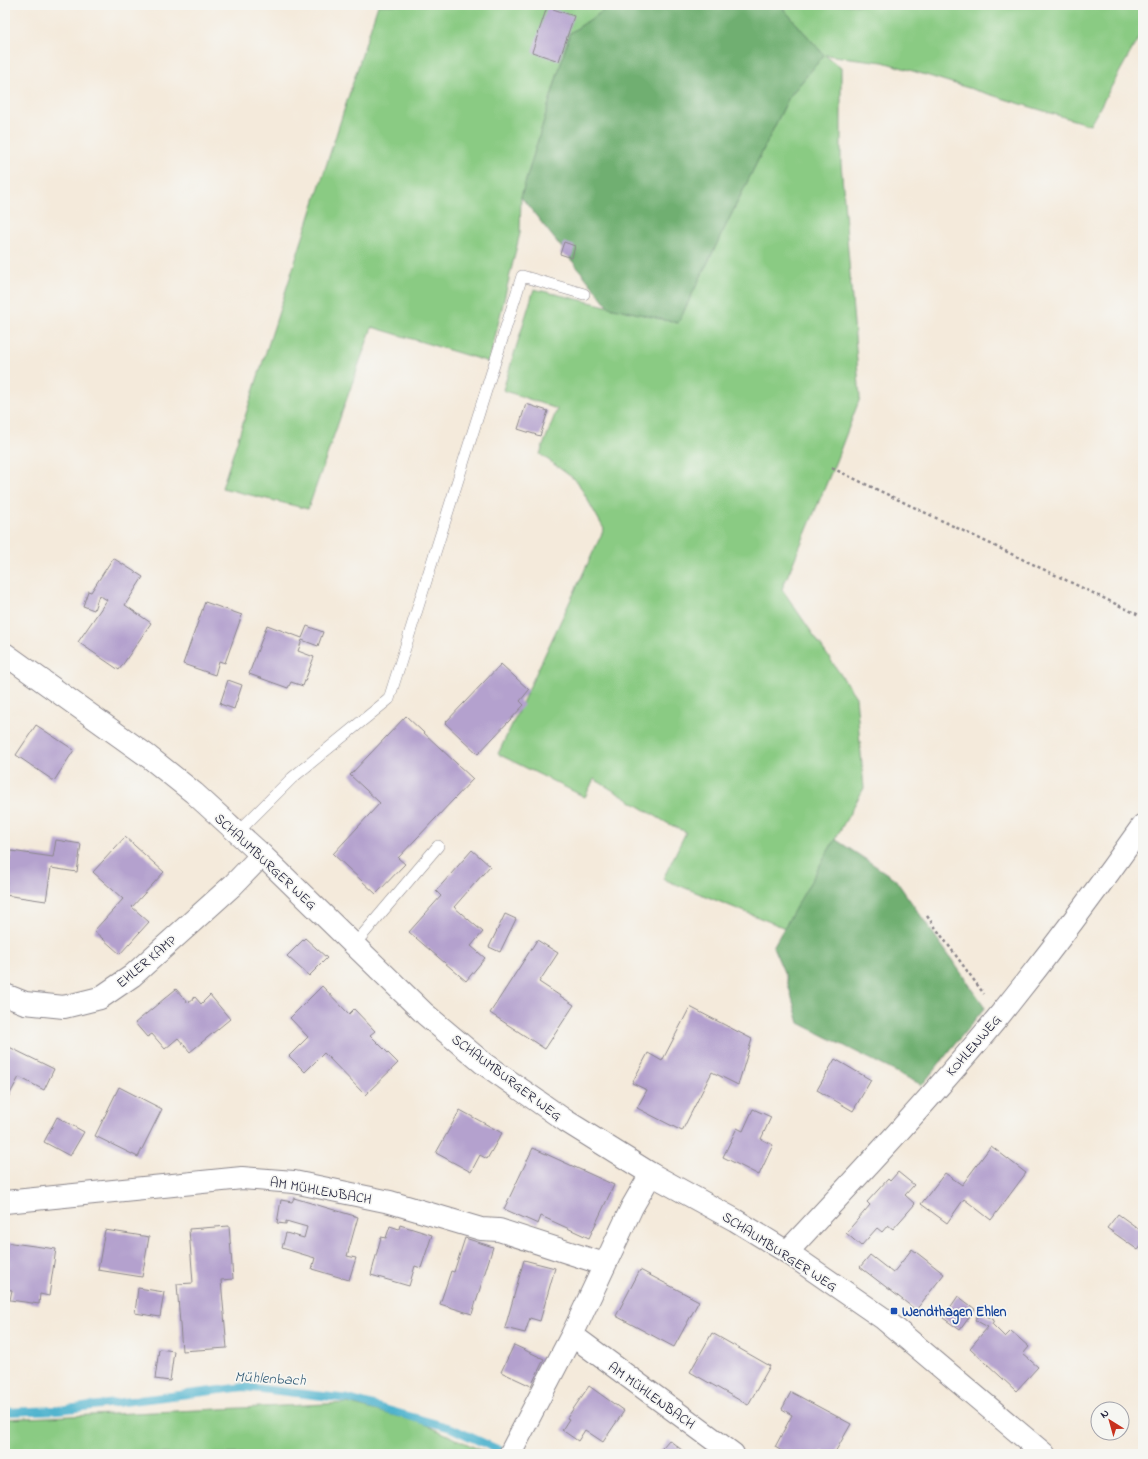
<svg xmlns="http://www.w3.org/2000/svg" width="1148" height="1459" font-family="'Indie Flower',sans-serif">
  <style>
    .green { fill: #8acb83; stroke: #56765f }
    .forest { fill: #6faf71; stroke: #486856 }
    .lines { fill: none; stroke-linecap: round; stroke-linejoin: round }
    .stream { stroke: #4fb3ce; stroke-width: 8 }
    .building { fill: #b4a1ce }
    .service-casing { stroke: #8b868b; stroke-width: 12 }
    .minor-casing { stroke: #8b868b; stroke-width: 24 }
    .tertiary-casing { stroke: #8b868b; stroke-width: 24 }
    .path { stroke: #8b868b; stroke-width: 2.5; stroke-dasharray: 3 3; stroke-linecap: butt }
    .service { stroke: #fff; stroke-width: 11 }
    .minor { stroke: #fff; stroke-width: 22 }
    .tertiary { stroke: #fff; stroke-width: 22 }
    .transit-dot { fill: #1a4fb4; stroke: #f6f6f2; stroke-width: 1.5 }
    .labels { text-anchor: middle; stroke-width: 3.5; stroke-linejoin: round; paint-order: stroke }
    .street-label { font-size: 14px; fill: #22223b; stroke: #f6f6f2 }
    .transit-label { font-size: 14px; font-weight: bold; fill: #164399; stroke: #f6f6f2; text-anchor: start }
    .water-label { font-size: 15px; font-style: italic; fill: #345c76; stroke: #f6f6f2 }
  </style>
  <rect width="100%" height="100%" fill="#f6f6f2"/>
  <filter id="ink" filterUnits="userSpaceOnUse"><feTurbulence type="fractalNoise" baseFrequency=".025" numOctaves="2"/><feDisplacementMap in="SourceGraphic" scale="8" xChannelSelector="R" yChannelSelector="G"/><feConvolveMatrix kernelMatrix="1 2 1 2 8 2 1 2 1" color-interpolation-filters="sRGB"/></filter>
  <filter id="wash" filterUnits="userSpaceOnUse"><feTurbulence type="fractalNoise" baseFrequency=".012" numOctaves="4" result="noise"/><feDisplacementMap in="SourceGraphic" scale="16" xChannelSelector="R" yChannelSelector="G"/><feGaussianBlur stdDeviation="0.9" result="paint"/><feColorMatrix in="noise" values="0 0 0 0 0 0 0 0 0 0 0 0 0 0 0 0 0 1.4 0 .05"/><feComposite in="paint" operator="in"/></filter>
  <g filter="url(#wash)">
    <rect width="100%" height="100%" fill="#f4eadb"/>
    <path class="green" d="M378,5H612L570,33L521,197L520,233L489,362L372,327L308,509L222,488Z
      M780,5H1143V30L1090,125L883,62L825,55L841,68V163L860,398L836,461L782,589L856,697L864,788L785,928L663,879L686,832L667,823L594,779L585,797L498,754L604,529L577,481L540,454L557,409L503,390L534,289L678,323L789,97L824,55Z
      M347,1403L422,1423L489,1454H5V1419Z"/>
    <path class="forest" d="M612,5H780L824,55L789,97L678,323L609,307L521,197L570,33Z
      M835,839L895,879L985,1007L922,1085L799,1023L786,977L773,947Z"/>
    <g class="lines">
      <path class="stream" d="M5,1412L59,1410L244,1387L349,1399L451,1428L501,1451"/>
    </g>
    <g id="blocks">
      <path class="building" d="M547,7L574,16L559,61L532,52Z
        M564,242L575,246L572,258L560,254Z
        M526,404L548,411L540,436L518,429Z
        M113,558L143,577L125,605L151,623L119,670L78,642L107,600L99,595L94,610L83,606L88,591L91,592Z
        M205,602L242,615L225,663L219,661L215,675L183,664Z
        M267,625L302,638L307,626L323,632L318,646L302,640L298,651L314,657L303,686L291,682L288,688L249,674Z
        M501,664L529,690L520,701L524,705L478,754L445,723Z
        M228,680L242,685L234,709L220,704Z
        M406,716L473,779L398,858L405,864L376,894L333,854L380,803L350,775Z
        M36,725L74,750L54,781L16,755Z
        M125,837L164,872L132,907L149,922L120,954L94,931L123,899L93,872Z
        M56,840L81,844L77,872L51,868L46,901L5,895L11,851L53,857Z
        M472,850L490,866L454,907L483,932L471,946L485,958L466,981L409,932L441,896L436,891Z
        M505,914L516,919L500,952L489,947Z
        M305,938L327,958L309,976L287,956Z
        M537,940L558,953L539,982L574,1005L545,1049L490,1013Z
        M322,986L349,1014L354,1009L375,1031L370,1035L398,1063L365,1095L324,1053L305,1072L289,1056L308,1037L290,1018Z
        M176,989L188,1003L195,997L201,1004L210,995L230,1019L190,1052L178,1038L165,1049L152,1034L147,1037L135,1023Z
        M690,1007L752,1039L738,1085L712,1072L682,1131L637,1108L647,1090L632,1083L648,1053L662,1061Z
        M5,1045L54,1069L44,1090L19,1077L5,1103Z
        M835,1059L871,1080L853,1111L817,1090Z
        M119,1087L162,1109L138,1157L95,1136Z
        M753,1109L771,1117L761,1139L773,1145L759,1175L723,1157L737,1128L743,1131Z
        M460,1110L502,1133L487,1159L480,1155L471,1172L436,1153Z
        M57,1117L84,1132L70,1156L44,1142Z
        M991,1146L1026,1173L991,1220L964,1199L947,1223L921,1204L945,1173L962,1185Z
        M533,1148L614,1185L589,1238L541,1216L538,1224L504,1209Z
        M898,1172L914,1185L905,1195L915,1204L893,1229L888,1225L882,1232L877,1228L861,1246L846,1233L870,1205L867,1202L888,1179L890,1181Z
        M294,1198L358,1217L347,1256L356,1258L349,1280L312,1269L315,1258L282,1248L286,1233L304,1238L307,1227L286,1221V1224L277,1223L281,1200L292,1202Z
        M1118,1214L1143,1232V1244L1138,1250L1107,1228Z
        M400,1225L432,1235L421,1268L415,1266L409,1286L371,1275L381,1237L386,1238L390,1226L399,1229Z
        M229,1226L233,1279L221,1280L227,1348L182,1351L177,1284L193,1283L189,1229Z
        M105,1230L149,1237L142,1277L98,1270Z
        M465,1238L493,1247L472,1314L440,1304L451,1271L454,1272Z
        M5,1242L56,1249L49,1296L40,1294L39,1304L10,1300L12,1290L5,1289Z
        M912,1249L944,1274L916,1310L860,1267L870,1255L893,1273Z
        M524,1260L555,1268L540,1321L530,1318L525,1333L505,1328Z
        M640,1270L699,1301L674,1347L616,1316Z
        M138,1288L164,1292L160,1317L135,1313Z
        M958,1296L975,1309L960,1330L943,1318Z
        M979,1312L994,1320L992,1324L1005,1337L1011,1331L1029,1347L1023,1354L1038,1367L1016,1391L970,1348L988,1327L975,1320Z
        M712,1333L770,1366L748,1405L690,1372Z
        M514,1345L544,1359L531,1386L501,1372Z
        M159,1349L174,1351L170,1381L155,1379Z
        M589,1386L624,1411L603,1442L585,1430L578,1441L562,1430L569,1419L567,1418Z
        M791,1392L851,1424L834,1454H826L822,1451L820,1454H787L775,1447L792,1415L782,1409Z
        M669,1440L687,1454H657Z"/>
    </g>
  </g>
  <g filter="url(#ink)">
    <use href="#blocks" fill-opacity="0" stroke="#8b868b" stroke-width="1"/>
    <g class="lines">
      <g class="service-casing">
        <path id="service" d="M238,832L292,778L389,699L522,276L584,294
          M354,945L438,846"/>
      </g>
      <g class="minor-casing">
        <path id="minor" d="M5,995L25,1003L64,1007L100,998L132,976L233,885L262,855
          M5,1202L242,1178L294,1182L390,1202L481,1229L499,1230L604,1264
          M787,1252C859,1175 932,1097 999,1016C1049,954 1097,890 1143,825
          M572,1335L733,1454
          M510,1454L572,1335L632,1207L651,1174"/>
      </g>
      <g class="tertiary-casing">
        <path id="tertiary" d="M5,654L149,757L194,793L262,855L425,1014L483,1063L566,1121L651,1174L735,1220L787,1252L884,1319L1044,1454"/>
      </g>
      <path class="path" d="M832,468L1143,617
        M927,916L984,994"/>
      <use href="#service" class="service"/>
      <use href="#minor" class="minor"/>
      <use href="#tertiary" class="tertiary"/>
    </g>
  </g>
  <rect class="transit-dot" x="890" y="1307" width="8" height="8" rx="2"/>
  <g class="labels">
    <g class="street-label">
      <text transform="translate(266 861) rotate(43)" y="5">SCHAUMBURGER WEG</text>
      <text transform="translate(146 961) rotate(-40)" y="5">EHLER KAMP</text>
      <text transform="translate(973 1045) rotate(-49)" y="5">KOHLENWEG</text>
      <text transform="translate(507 1077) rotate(37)" y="5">SCHAUMBURGER WEG</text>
      <text transform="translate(321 1190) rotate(10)" y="5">AM MÜHLENBACH</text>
      <text transform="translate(780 1251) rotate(33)" y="5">SCHAUMBURGER WEG</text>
      <text transform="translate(652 1395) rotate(36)" y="5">AM MÜHLENBACH</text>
    </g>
    <g class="transit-label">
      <text x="902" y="1316">Wendthagen Ehlen</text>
    </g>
    <g class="water-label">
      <text transform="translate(270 1378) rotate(3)" y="5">Mühlenbach</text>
    </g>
  </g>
  <rect width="1148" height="1459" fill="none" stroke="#f6f6f2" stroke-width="20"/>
  <g transform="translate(1110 1421) rotate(323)"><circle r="19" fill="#f6f6f2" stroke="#a1a1a9"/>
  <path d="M0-3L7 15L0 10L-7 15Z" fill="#c8321e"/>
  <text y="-6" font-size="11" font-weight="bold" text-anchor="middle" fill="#22223b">N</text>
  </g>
</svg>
